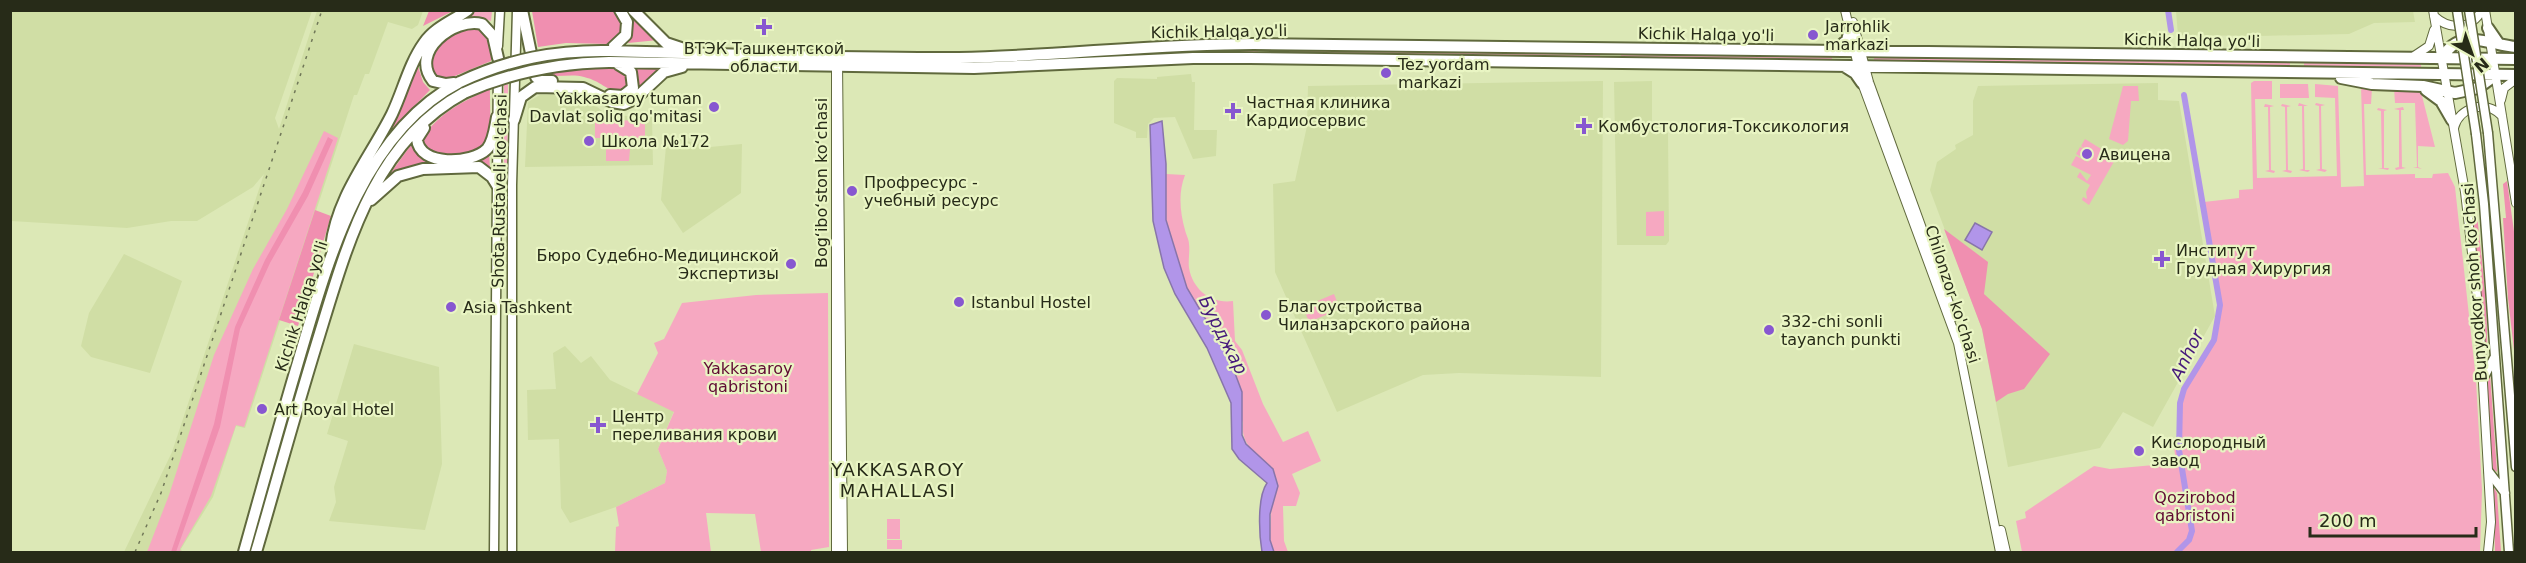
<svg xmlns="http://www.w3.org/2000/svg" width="2526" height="563" font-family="'DejaVu Sans',sans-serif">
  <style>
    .built { fill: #d0dea5 }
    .green { fill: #f6a8c1 }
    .forest { fill: #f08fb0 }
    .water { fill: #b195e9; stroke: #8875aa; stroke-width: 1.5 }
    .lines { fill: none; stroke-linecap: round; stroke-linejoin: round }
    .canal { stroke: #b195e9; stroke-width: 6 }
    .secondary-casing { stroke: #60693d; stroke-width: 10 }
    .primary-casing { stroke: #60693d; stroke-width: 11 }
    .highway-casing { stroke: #60693d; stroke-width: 14 }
    .secondary { stroke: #fff; stroke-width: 8 }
    .primary { stroke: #fff; stroke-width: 8 }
    .highway { stroke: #fff; stroke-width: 10 }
    .rail { stroke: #707758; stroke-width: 1.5; stroke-dasharray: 3 6; stroke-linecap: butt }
    .primary-bridge-casing { stroke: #60693d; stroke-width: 11; stroke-linecap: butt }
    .highway-bridge-casing { stroke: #60693d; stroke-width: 14; stroke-linecap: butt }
    .primary-bridge { stroke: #fff; stroke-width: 8 }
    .highway-bridge { stroke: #fff; stroke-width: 10 }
    .poi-dot { fill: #8757d0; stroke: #e9f5c3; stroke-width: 2 }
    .labels { text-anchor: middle; stroke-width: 4.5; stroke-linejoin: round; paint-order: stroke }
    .poi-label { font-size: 16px; fill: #272b18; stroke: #e9f5c3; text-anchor: start }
    .street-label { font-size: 16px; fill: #272b18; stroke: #e9f5c3 }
    .park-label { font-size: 16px; fill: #600a33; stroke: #e9f5c3 }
    .water-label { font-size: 18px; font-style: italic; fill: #461a7b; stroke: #e9f5c3 }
    .neighbourhood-label { font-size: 18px; letter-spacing: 1.5px; fill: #272b18; stroke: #e9f5c3 }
  </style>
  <rect width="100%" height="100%" fill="#dce8b6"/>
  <path class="built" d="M10,11H312L275,118L279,129L317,11H423L418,25L412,29L388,22L369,74H365L357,95H354L245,428L236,426L213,497L181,549L182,552H124L172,452L264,174L253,187L197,221H171L127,228L11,221Z
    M2413,11L2415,22L2374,23L2349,34L2258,36L2178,35L2176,11Z
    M1191,74L1192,82H1195L1194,130H1217L1216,156L1193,159L1175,117L1154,118L1148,124L1147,138H1136V132L1114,123V81L1117,78L1157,79V77Z
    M1603,81L1601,377L1459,373L1423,375L1337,412L1275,272L1273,184L1295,181L1307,126L1308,86Z
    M1652,81V133H1668L1669,241L1666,245H1617L1614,82Z
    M2158,83V100L2179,101L2215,316L2153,427L2123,412L2100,448L2008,467L1982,329L1930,190L1937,162L1956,149L1955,145L1973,135V101L1978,86Z
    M581,94L607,115L652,117L653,165L525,167L528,102L540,95Z
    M667,136L710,147L742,144L741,193L683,233L661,200Z
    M124,254L182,281L150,373L91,357L81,346L89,313Z
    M354,344L439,367L442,464L425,530L329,521L336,502L334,487L348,441L327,434Z
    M565,346L581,363L591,356L610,380L674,411L658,449L667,471L665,483L616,507L570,523L561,508L559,439L528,440L527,390L556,389L553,353Z"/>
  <path class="green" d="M476,11H492L491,21L480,17L462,20Z
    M1186,50H1258V54L1110,58Z
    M1279,50L1600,55V58L1279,54Z
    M1621,55L1832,57V61L1621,59Z
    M1874,57L2290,63V66L1874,61Z
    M2304,63L2421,64V67L2304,66Z
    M2254,81H2272V99H2255L2257,178L2337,176L2335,98L2315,97V84L2338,86L2341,187L2364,186L2361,87L2372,88L2371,104H2364L2366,175L2415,174V178H2432L2433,174L2448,173L2455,187L2476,380L2482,490L2480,552H2022L2016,521L2026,518L2025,512L2094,466L2110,469L2176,463L2174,447L2184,446L2179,444L2182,396L2214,340L2220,317L2218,287L2204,202L2239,198V190L2253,189L2251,83Z
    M508,84L507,181H504V85Z
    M2280,84H2308L2309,98H2280Z
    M2123,86H2138L2139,101H2131L2128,141L2123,145L2109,139Z
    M2394,88L2421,92L2435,147L2418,146V167L2422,169L2413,167H2417L2415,103H2395Z
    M2299,103L2308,106H2304L2305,170H2310L2308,172L2299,170L2303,169L2302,106H2298Z
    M2316,103L2325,105L2321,106L2322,169L2327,170L2325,172L2316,170L2320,169L2319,106L2315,105Z
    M2265,104L2274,106L2270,107L2271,170L2275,171L2274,173L2265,171L2269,170L2268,107H2264Z
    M2282,104L2291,106L2287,107L2288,170L2292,171L2291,173L2282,171L2286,170L2285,107L2281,106Z
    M2403,107L2404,110H2401L2402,167L2406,168L2396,170L2395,168L2399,167V110L2394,109Z
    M2378,108L2387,110L2384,111V168H2389L2388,170L2378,168H2382L2381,111L2377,110Z
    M645,120V138H595V121Z
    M324,131L338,138L244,427L236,425L211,496L180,549L181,552H147L169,495L214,355L253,269L287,209Z
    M2085,139L2116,158L2089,205L2082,200L2083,197L2087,199L2086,192L2090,185L2077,177L2080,172L2087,181L2091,175L2071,165L2076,156L2088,162L2093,154L2088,161L2076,154L2080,147L2085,149L2081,146Z
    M606,149H630L629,161H606Z
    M1166,174L1185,175C1178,193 1180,212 1185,230C1186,235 1189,239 1189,244C1190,252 1188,260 1189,268C1193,290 1211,304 1233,301L1235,341L1242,350L1263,404L1283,442L1308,431L1321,461L1292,474L1300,493L1296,506H1283L1284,541L1288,552H1274L1270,540L1273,469C1258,456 1240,445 1243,423L1210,328L1187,288L1175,252L1166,220Z
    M1664,211V236H1646V212Z
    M828,293L829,547L811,550V552H761L755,514L706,513L711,552H615L616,527L619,526L616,507L665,483L667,471L658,449L674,412L637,394L658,353L654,343L664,339L682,303L756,295Z
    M1334,294L1340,309L1309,322L1303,307Z
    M887,519H900V539H887Z
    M887,540H902V549H887Z"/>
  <path class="forest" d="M429,11V10L453,11L423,26Z
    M532,11H615L621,16L625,32L609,44L566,43L538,47Z
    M630,14L658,40L628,43L633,26Z
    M479,28L491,41V61L450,78H438L431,71V54C446,38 456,30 479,28Z
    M418,66L423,82L430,90L392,129Z
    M609,67L627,73L629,90C604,93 605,82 584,77C570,73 556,79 541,74Z
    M635,67L661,68L635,92L639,81Z
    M490,89C489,118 498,154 458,154C446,154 437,154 425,149L422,139C437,114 465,100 490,89Z
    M328,137L333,140L308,196L270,263L240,329L220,427L176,552H171L214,424L235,327L265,260L303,192Z
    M411,145C423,171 471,167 489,151L490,169L485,166C453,165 416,158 387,178Z
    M2507,181L2516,246L2515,359L2508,298L2503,218H2506L2503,184Z
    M2467,194L2475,195C2477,219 2494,349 2484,361Z
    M315,210L331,216L298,326L279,320Z
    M1944,229L1988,262L1984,294L2050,354L2024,389L2008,394L1996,402L1982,329Z
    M2490,374L2497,472L2493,469L2486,381Z
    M2493,486L2497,493L2501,552H2495Z"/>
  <path class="water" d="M1162,121L1166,164V220L1187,288L1230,360L1242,392V435L1246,444L1273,469L1278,486L1270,514V540L1274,552H1262C1259,534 1257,497 1267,483L1239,459L1232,449L1231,403L1207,348L1175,294L1164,268L1153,221L1150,125Z
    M1975,223L1992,232L1982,250L1965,240Z"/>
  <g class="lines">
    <path class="canal" d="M2168,10L2171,30
      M2177,552L2189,540L2192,531L2179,450L2180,403L2184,389L2214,340L2220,305L2184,95"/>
    <g class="secondary-casing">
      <path id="secondary" d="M1845,10L1862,83L1958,343L2000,552
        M2433,10L2465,192L2479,314L2491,522L2488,552
        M2485,10L2516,203
        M2434,16C2450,31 2472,29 2482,10
        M1853,22L1869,82L1954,317
        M2414,56L2429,46L2434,30
        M836,61V552
        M838,62L843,552
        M2501,100L2504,88L2516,79
        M2454,128C2459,107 2486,99 2502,116
        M2001,530L2006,552"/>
    </g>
    <g class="primary-casing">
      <path id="primary" d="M498,46L500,10
        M2488,133L2516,467
        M2476,134L2484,204L2509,552
        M2483,379L2494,358
        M2489,472L2505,493
        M494,552L498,62
        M512,552V185L517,10"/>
    </g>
    <g class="highway-casing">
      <path id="highway" d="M522,10L536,77L541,81H552
        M633,10L666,43L684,49
        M2488,28L2499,44
        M609,51C726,54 842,59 959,58C1058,56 1156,44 1254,44L2516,59
        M609,51L626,35L627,22L620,10
        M1835,51L1847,40L1850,29
        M2442,58C2460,27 2487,44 2516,47
        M609,62L974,68L1193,58H1250L2516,75
        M1844,66L1855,73L1862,83
        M2341,78L2372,84L2423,86L2455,93L2478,88L2496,75
        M454,83L446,84L433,81C409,52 454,17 482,24L493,36L498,58
        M2426,90L2441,101L2452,120
        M610,95L623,96L633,88L631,72L618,64
        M514,120L521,97L535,87L583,88L612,102L624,104L635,99L664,72L682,67
        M424,128L417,139C419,167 472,164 487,149C494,141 495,127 497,117
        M371,200L398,176L423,169L479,167L492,177L497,185
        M331,247C337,196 370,158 392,114C403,91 409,64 424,43C435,27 453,21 468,10
        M244,552C261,491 278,430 296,369C326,268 359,134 460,82
        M256,552C276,484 295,414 316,346C345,253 371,143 464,93"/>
    </g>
    <use href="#secondary" class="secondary"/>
    <use href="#primary" class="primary"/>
    <use href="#highway" class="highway"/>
    <path class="rail" d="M135,552L161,493L187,416L322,10"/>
    <g class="primary-bridge-casing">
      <path id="primary-bridge" d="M2457,10L2476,134
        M2469,10L2488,133"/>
    </g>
    <g class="highway-bridge-casing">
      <path id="highway-bridge" d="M460,82C509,59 556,50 609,51
        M464,93C511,72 558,63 609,62"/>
    </g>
    <use href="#primary-bridge" class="primary-bridge"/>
    <use href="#highway-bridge" class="highway-bridge"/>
  </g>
  <g class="poi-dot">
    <path d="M761 18h6v6h6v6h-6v6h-6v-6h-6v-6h6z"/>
    <circle cx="1813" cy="35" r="6"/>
    <circle cx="1386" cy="73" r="6"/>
    <circle cx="714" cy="107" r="6"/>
    <path d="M1230 102h6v6h6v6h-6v6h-6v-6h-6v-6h6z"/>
    <path d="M1581 117h6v6h6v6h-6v6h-6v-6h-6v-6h6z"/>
    <circle cx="589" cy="141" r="6"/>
    <circle cx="2087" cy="154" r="6"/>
    <circle cx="852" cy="191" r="6"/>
    <path d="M2159 250h6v6h6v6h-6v6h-6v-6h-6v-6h6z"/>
    <circle cx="791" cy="264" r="6"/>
    <circle cx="959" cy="302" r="6"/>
    <circle cx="451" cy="307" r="6"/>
    <circle cx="1266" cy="315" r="6"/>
    <circle cx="1769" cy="330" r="6"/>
    <circle cx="262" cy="409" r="6"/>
    <path d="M595 416h6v6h6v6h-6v6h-6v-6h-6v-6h6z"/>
    <circle cx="2139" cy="451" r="6"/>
  </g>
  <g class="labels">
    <g class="poi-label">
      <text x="1825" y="32">Jarrohlik<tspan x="1825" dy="18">markazi</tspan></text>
      <text x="764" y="54" text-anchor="middle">ВТЭК Ташкентской<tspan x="764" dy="18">области</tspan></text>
      <text x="1398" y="70">Tez yordam<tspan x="1398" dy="18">markazi</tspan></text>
      <text x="702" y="104" text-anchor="end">Yakkasaroy tuman<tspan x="702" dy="18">Davlat soliq qo'mitasi</tspan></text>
      <text x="1246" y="108">Частная клиника<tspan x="1246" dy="18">Кардиосервис</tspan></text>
      <text x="1598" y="132">Комбустология-Токсикология</text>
      <text x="601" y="147">Школа №172</text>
      <text x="2099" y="160">Авицена</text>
      <text x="864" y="188">Профресурс -<tspan x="864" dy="18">учебный ресурс</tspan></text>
      <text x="2176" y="256">Институт<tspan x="2176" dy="18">Грудная Хирургия</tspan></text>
      <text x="779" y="261" text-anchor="end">Бюро Судебно-Медицинской<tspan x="779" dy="18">Экспертизы</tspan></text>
      <text x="971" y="308">Istanbul Hostel</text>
      <text x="1278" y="312">Благоустройства<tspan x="1278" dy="18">Чиланзарского района</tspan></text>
      <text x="463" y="313">Asia Tashkent</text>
      <text x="1781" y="327">332-chi sonli<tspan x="1781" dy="18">tayanch punkti</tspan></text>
      <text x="274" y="415">Art Royal Hotel</text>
      <text x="612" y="422">Центр<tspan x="612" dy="18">переливания крови</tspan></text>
      <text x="2151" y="448">Кислородный<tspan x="2151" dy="18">завод</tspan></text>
    </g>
    <g class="street-label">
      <text transform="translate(1219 31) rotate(-1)" y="6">Kichik Halqa yo'li</text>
      <text transform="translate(1706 34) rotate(1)" y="6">Kichik Halqa yo'li</text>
      <text transform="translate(2192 40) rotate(1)" y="6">Kichik Halqa yo'li</text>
      <text transform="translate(821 183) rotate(-90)" y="6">Bogʻiboʻston koʻchasi</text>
      <text transform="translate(499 191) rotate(-89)" y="6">Shota Rustaveli ko'chasi</text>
      <text transform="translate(2474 282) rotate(-94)" y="6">Bunyodkor shoh ko'chasi</text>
      <text transform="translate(1953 294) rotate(72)" y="6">Chilonzor ko'chasi</text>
      <text transform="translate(301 306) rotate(-72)" y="6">Kichik Halqa yo'li</text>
    </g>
    <g class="park-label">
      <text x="748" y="374">Yakkasaroy<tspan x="748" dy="18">qabristoni</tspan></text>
      <text x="2195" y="503">Qozirobod<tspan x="2195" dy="18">qabristoni</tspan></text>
    </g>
    <g class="water-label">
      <text transform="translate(1223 335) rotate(63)" y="6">Бурджар</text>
      <text transform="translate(2187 355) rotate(-64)" y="6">Anhor</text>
    </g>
    <g class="neighbourhood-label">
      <text x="898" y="476">YAKKASAROY<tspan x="898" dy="21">MAHALLASI</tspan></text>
    </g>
  </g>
  <rect width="2526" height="563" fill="none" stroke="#272b18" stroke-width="24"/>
  <g transform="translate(2472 54) rotate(140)" stroke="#e9f5c3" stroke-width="4.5" paint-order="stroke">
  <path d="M0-4.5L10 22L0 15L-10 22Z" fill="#272b18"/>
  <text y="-9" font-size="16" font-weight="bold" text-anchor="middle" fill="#272b18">N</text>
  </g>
  <path d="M2310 527v9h166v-9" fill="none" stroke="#272b18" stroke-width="3"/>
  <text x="2319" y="527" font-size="18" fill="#272b18" stroke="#e9f5c3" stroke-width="4.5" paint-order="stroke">200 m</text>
</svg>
